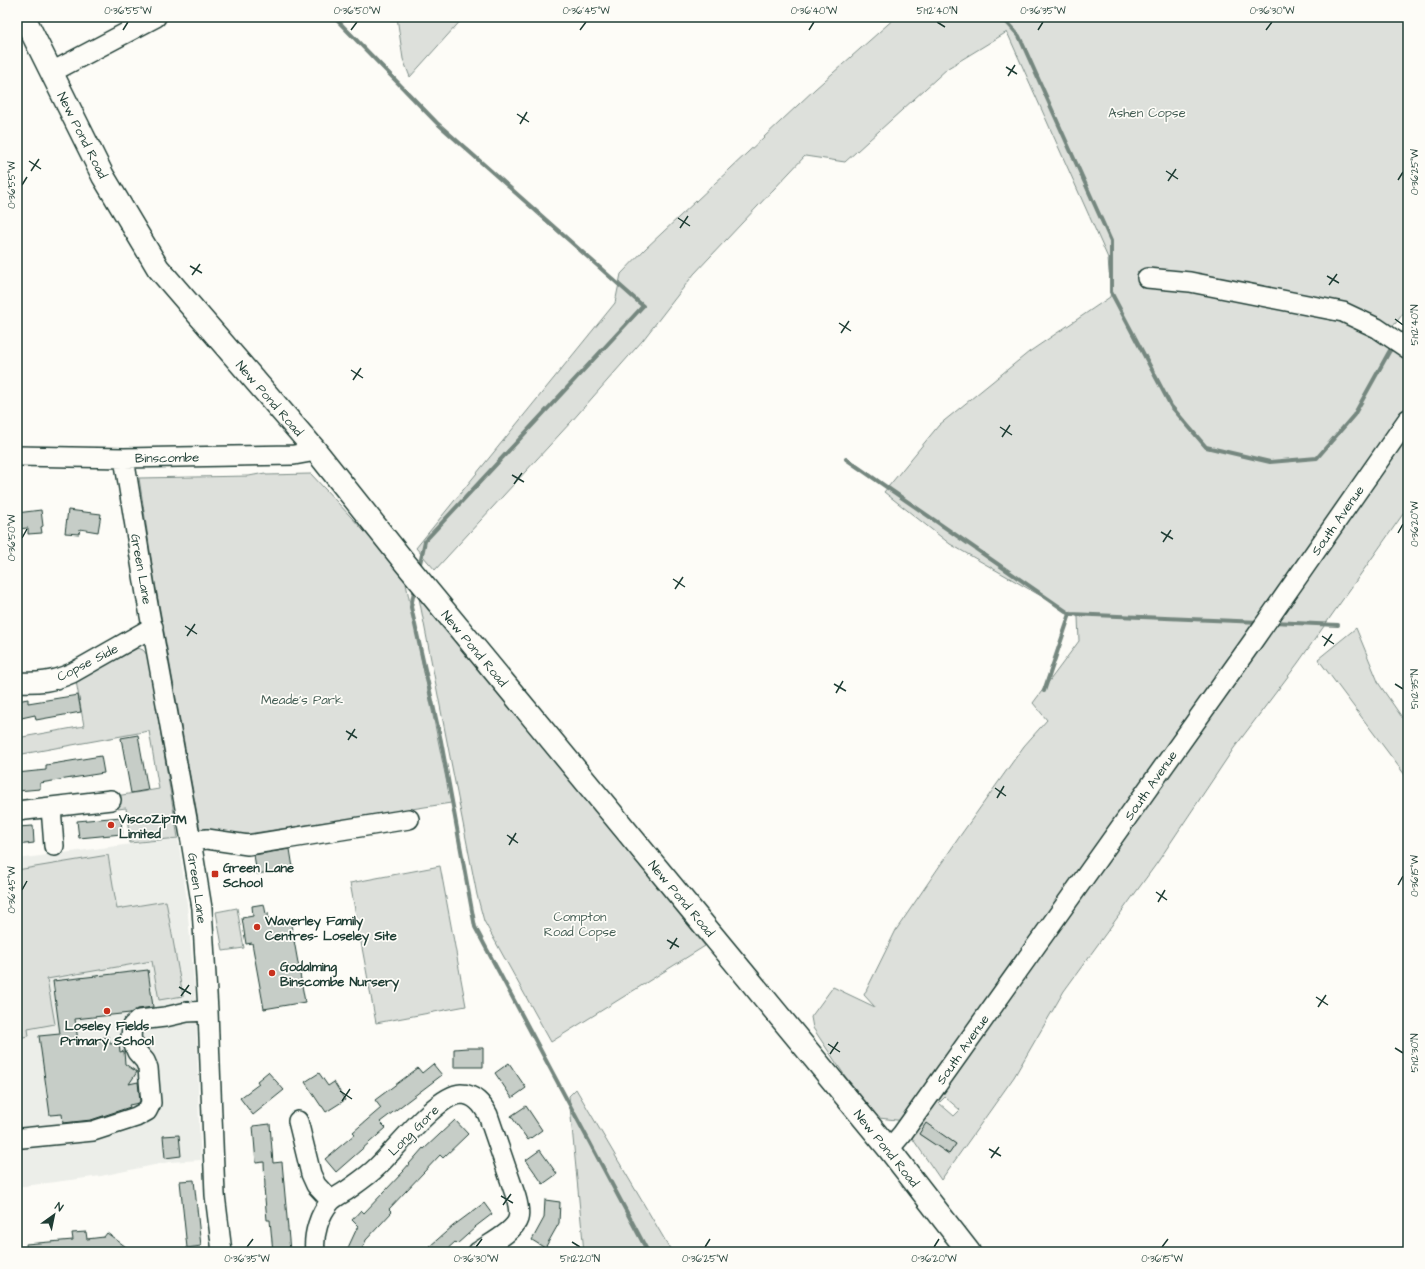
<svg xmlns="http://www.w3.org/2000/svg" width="1425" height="1269" font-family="'Architects Daughter',sans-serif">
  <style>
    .built { fill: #eceee9 }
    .green { fill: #dde0db; stroke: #7e8e88; fill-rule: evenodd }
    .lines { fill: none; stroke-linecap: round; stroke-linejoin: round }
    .stream { stroke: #75877f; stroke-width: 4 }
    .building { fill: #c6cdc7; stroke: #1f3d34 }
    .minor-casing { stroke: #1f3d34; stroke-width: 22 }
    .major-casing { stroke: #1f3d34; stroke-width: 25 }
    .minor { stroke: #fdfcf7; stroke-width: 19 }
    .major { stroke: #fdfcf7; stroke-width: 22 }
    .ticks { fill: none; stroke: #1f3d34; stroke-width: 1.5 }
    .poi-dot { fill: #c8321e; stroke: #fdfcf7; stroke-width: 1.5 }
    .labels { text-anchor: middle; stroke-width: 3.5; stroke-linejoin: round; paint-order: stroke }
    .park-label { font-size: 13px; fill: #455e55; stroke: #fdfcf7 }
    .street-label { font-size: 13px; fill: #1f3d34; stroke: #fdfcf7 }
    .poi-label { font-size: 13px; font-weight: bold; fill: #1f3d34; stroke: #fdfcf7; text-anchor: start }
    .neatline { fill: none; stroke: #1f3d34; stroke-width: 1.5 }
    .ticks-label { font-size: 10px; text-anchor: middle; fill: #1f3d34 }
  </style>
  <rect width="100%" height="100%" fill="#fdfcf7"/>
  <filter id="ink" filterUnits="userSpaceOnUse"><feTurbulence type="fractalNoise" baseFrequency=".025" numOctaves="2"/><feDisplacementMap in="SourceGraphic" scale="8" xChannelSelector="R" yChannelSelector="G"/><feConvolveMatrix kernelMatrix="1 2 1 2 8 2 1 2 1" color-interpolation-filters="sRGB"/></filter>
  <g filter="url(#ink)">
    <path class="built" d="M178,838L186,894L196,1004L199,1124L201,1160L169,1162L101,1176L17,1187V859Z"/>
    <path class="green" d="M397,17H464L410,77L403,59Z
      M896,17H1408V307L1395,324L1375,333L1393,342L1394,352L1408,332V507L1298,663L1234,748L1157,863L1064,991L1014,1077L941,1180L910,1135L905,1121L879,1118L845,1076L813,1028L811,1017L833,987L875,1007L864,995L896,930L960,836L1024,746L1047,720L1033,703L1079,641L1078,617L950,544L884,492L939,425L1029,352L1110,297L1112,284L1109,272L1108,258L1007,32L948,68L845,162L805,156L694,274L643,340L571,422L435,570L416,548L615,303L621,274L645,249L815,89ZM945,1097L960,1110L954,1116L939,1103ZM926,1124L956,1144L949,1154L919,1134Z
      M265,473L266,475L311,474L404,574L451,803L241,835L200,830L154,577L139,478L249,476Z
      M418,593L705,946L551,1042L484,921L477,895Z
      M1356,628L1379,684L1408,726V779L1318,659Z
      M138,648L143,650L148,656L178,838L130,843L126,808L118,809L116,796L159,789L149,731L17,755V738L84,726L76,681Z
      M108,855L117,909L166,901L183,996L159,1000L152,961L47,979L55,1024L28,1029L29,1036L17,1038V870Z
      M440,866L466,1006L376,1023L350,883Z
      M237,908L244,948L223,951L216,912Z
      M576,1089L672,1252H584L569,1096Z"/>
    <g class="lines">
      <path class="stream" d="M334,17L437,123L643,306L425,541L419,568
        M1002,17L1019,36L1111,241V292L1171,406L1206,447L1270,462L1317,458L1354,415L1389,352L1394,345
        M1400,338L1408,327
        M846,459L1070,614L1260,622
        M415,586L411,607L441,741L475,927L648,1252
        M1273,622L1338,625
        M1044,691L1070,614"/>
    </g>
    <path class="building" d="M41,510L43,526L41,527L42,533L28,534V528L17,529V513Z
      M68,510L101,514L98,532L80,529L79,534L65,533Z
      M78,695L81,712L36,720L35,715L17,719V701L28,699V703Z
      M138,735L148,790L131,793L121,738Z
      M101,756L104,773L40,783V789L17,791V773L46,770V765Z
      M121,817L122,834L79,838L77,821Z
      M33,826L34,843L17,845V827Z
      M290,849L293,868L257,874L254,855Z
      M264,904L266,914L268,913L269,922L290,918L305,1002L264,1009L252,943L246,944L242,918L253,916L252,906Z
      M148,970L153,1007L138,1009L130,1013L75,1019L78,1041L109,1037L110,1044L119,1043L120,1052L124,1051L125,1064L137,1072L129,1084L138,1082L140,1101L139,1103L129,1105L130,1107L91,1120L63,1123L62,1114L50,1115L39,1036L60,1034L53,981Z
      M467,1048H483V1067H454V1049Z
      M509,1063L526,1088L512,1098L495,1073Z
      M433,1064L442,1075L380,1122L386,1128L336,1172L325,1159L355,1134L353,1132L381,1108L375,1100L418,1068L422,1073Z
      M268,1072L284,1090L253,1115L240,1098L259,1084L257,1081Z
      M319,1073L328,1086L334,1082L345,1100L326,1112L322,1106H321L305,1082Z
      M526,1106L542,1130L528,1140L511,1116Z
      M455,1120L468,1134L443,1158L440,1155L389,1209L392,1212L366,1240L361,1252H346L358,1226L352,1220L361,1210L364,1213L404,1171H403L423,1148L424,1149Z
      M926,1123L956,1144L949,1154L919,1134Z
      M270,1124L273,1163L282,1162L290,1251L273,1252L270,1220H267L264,1188L265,1187L264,1162L256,1163L253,1126Z
      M179,1135L181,1156L165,1158L163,1136Z
      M540,1150L557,1174L543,1184L526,1160Z
      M194,1180L201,1246L187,1248L180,1181Z
      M545,1200L560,1202L559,1223L545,1248L532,1240L544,1218Z
      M484,1203L492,1214L475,1227H476L457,1244L455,1242L444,1252H436L430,1246L453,1226Z
      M86,1232L87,1239L104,1237L107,1233L133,1252H27L26,1244L73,1240L72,1233Z"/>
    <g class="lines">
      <g class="minor-casing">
        <path id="minor" d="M52,72L156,17
          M1147,278L1190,282L1343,312L1377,328L1408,349
          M17,456L124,458L294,455L316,451
          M124,458L146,594L191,841L202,908L208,1011L215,1195L222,1252
          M17,682C39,683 52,682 72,673L153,627
          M51,808L54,846
          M17,811L111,800
          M191,841L207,839L248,845L409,819
          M298,1121L311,1174L316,1185L331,1201
          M22,1138L93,1131L136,1117L147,1111L151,1103L148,1068L145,1061L137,1052L131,1038L132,1026L139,1020L165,1017L187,1012L208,1011
          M889,1149L902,1134L1253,641L1408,419
          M315,1252C313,1235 319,1214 331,1201C335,1197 341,1194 346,1191C357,1183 368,1176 377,1167C396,1149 437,1095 461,1094C474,1094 483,1105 488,1115L516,1197C518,1204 520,1212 518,1219C514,1232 489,1244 478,1252"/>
      </g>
      <g class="major-casing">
        <path id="major" d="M24,17L103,176L158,268L316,451L406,564L889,1149L969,1252"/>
      </g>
      <use href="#minor" class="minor"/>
      <use href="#major" class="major"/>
    </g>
  </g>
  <path class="ticks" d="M937,22L945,27M123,30L128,22M351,30L357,22M580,30L586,22M809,30L814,22M1038,30L1043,22M1266,30L1272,22M1006,67L1017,74M1008,76L1015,65M517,114L529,122M520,124L527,112M29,161L41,169M31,171L39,159M1166,171L1178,179M1398,180L1403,172M1168,181L1176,169M22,185L27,177M678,218L690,226M680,228L688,216M190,266L202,273M192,275L200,264M1327,276L1339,283M1329,285L1337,274M1395,319L1403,325M839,323L851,331M841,333L849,321M351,370L363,378M353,380L361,368M1000,427L1012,435M1002,437L1010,425M512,475L524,482M514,484L522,473M1161,532L1173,539M1398,533L1403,524M22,538L27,529M1163,542L1171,530M673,579L685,587M675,589L683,577M185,626L197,634M187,636L195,624M1322,636L1334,644M1324,646L1332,634M834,684L846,691M1395,684L1403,689M836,693L843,681M346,731L357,738M348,740L355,729M995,788L1006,796M997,798L1004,786M507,835L518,843M509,845L516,833M1398,885L1403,876M22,890L27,881M1156,892L1167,900M1158,902L1165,890M667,940L679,947M670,949L677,938M179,987L191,994M181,996L189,985M1316,997L1328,1005M1318,1007L1326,995M828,1044L840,1052M1395,1048L1403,1053M830,1054L838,1042M340,1091L352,1099M342,1101L350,1089M989,1149L1001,1156M991,1158L999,1147M501,1196L513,1203M503,1205L511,1194M572,1242L580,1247M247,1247L253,1239M476,1247L482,1239M705,1247L710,1239M934,1247L939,1239M1162,1247L1168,1239"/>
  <g class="poi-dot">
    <circle cx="111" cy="825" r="4"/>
    <rect x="211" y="870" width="8" height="8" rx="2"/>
    <circle cx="257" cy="927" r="4"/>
    <circle cx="272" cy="973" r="4"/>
    <circle cx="107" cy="1011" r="4"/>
  </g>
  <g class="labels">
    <g class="park-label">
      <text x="1147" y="117">Ashen Copse</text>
      <text x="302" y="704">Meade's Park</text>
      <text x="580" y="921">Compton<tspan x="580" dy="15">Road Copse</tspan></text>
    </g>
    <g class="street-label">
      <text transform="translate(83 135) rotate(63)" y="5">New Pond Road</text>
      <text transform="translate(270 398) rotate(49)" y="5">New Pond Road</text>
      <text transform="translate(167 457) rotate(-1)" y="5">Binscombe</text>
      <text transform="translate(1337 520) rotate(-55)" y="5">South Avenue</text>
      <text transform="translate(142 569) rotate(80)" y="5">Green Lane</text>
      <text transform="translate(475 648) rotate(50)" y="5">New Pond Road</text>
      <text transform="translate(87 662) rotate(-27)" y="5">Copse Side</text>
      <text transform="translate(1150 785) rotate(-55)" y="5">South Avenue</text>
      <text transform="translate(198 888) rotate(82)" y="5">Green Lane</text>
      <text transform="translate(682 898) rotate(50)" y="5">New Pond Road</text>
      <text transform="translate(962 1049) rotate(-55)" y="5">South Avenue</text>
      <text transform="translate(413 1130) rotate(-45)" y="5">Long Gore</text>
      <text transform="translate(887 1148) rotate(51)" y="5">New Pond Road</text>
    </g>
    <g class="poi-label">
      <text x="119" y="823">ViscoZip™<tspan x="119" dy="15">Limited</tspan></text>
      <text x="223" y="872">Green Lane<tspan x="223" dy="15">School</tspan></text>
      <text x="265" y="925">Waverley Family<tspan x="265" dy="15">Centres- Loseley Site</tspan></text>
      <text x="280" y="971">Godalming<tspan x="280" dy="15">Binscombe Nursery</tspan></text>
      <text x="107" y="1030" text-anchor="middle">Loseley Fields<tspan x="107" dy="15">Primary School</tspan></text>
    </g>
  </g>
  <rect width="1425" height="1269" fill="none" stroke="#fdfcf7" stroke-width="44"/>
  <g transform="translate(54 1215) rotate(33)" stroke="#fdfcf7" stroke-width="3" paint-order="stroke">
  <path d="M0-3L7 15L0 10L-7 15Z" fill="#1f3d34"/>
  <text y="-6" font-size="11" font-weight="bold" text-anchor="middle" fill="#1f3d34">N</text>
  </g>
  <rect x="22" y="22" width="1381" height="1225" class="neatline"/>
  <g class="ticks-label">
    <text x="128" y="14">0°36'55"W</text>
    <text x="357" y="14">0°36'50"W</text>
    <text x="586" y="14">0°36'45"W</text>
    <text x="814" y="14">0°36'40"W</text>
    <text x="937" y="14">51°12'40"N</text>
    <text x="1043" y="14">0°36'35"W</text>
    <text x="1272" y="14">0°36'30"W</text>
    <text transform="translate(1414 172) rotate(-90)" y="4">0°36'25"W</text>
    <text transform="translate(11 185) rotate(-90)" y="4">0°36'55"W</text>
    <text transform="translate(1414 325) rotate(-90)" y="4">51°12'40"N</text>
    <text transform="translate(1414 524) rotate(-90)" y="4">0°36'20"W</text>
    <text transform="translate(11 538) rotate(-90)" y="4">0°36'50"W</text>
    <text transform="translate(1414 689) rotate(-90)" y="4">51°12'35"N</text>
    <text transform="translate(1414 876) rotate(-90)" y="4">0°36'15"W</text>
    <text transform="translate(11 890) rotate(-90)" y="4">0°36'45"W</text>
    <text transform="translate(1414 1053) rotate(-90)" y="4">51°12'30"N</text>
    <text x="247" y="1262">0°36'35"W</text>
    <text x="476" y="1262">0°36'30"W</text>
    <text x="580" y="1262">51°12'20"N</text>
    <text x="705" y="1262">0°36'25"W</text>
    <text x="934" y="1262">0°36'20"W</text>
    <text x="1162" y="1262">0°36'15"W</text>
  </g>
</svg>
